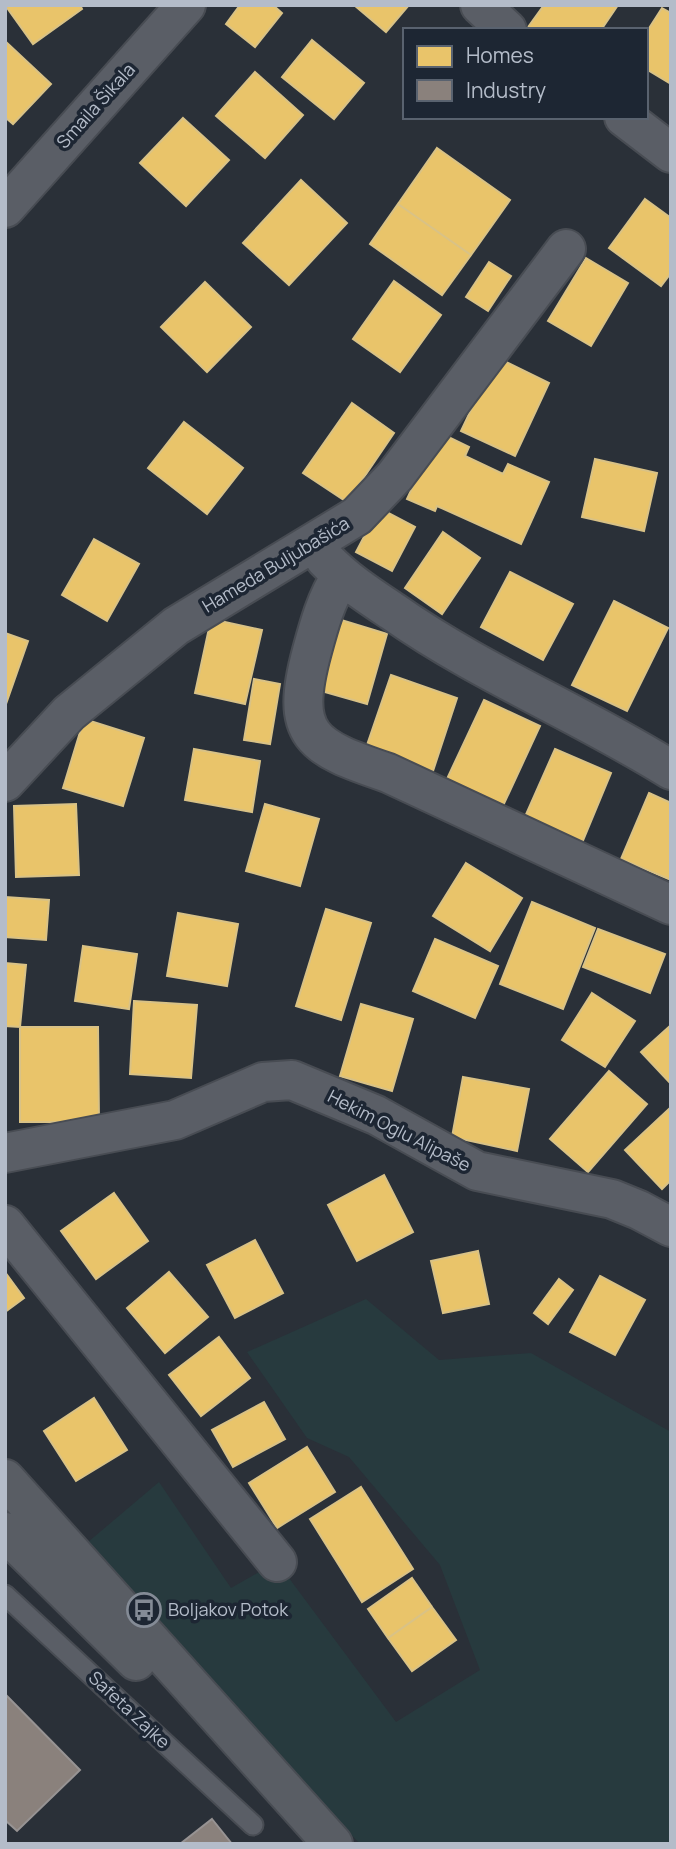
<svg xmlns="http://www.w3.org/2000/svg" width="676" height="1849" font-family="Manrope,sans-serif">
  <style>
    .green { fill: #273a3e }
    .homes { fill: #e9c46a; stroke: #d9c286; stroke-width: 2 }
    .industry { fill: #8a817c; stroke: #979393; stroke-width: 2 }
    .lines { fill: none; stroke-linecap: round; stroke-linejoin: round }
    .lane-casing { stroke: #484c53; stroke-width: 23 }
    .street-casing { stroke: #484c53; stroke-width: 42 }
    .secondary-casing { stroke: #484c53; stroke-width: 42 }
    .lane { stroke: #5a5e66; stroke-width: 19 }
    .street { stroke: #5a5e66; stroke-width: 38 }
    .secondary { stroke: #595d64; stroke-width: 38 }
    .labels { text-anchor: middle; stroke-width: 7; stroke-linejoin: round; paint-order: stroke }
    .street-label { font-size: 18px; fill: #b4bcc9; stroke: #1d2633 }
    .poi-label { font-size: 18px; fill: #b4bcc9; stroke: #1d2633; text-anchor: start }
  </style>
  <rect width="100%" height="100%" fill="#2a3038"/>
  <path class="green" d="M366,1299L439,1360L531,1353L671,1432V1844H360L81,1548L159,1482L231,1588L277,1562L396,1722L480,1670L440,1565L349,1457L307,1438L247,1352Z"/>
  <path class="homes" d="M5,5H80L82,9L33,44Z
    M240,5H273L282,13L255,47L226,24Z
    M354,5H409L386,32Z
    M544,5H618L601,30H526Z
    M662,8L671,13V84L646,69V33Z
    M312,40L364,83L334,119L282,77Z
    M5,41L51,84L13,124L5,117Z
    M255,72L303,115L265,158L216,116Z
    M183,118L229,160L186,206L140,163Z
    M437,148L510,200L471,255L398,204Z
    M301,180L347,223L289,285L243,243Z
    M645,199L671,218V273L661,286L609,248Z
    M398,204L471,255L442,295L370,244Z
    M586,258L628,283L591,346L548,321Z
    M489,262L511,276L488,311L466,297Z
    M394,281L441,315L400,372L353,339Z
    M205,282L251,327L207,372L161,327Z
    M496,357L549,383L515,456L461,431Z
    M352,403L394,433L347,502L303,473Z
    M184,422L243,468L207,514L148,468Z
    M438,432L469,447L465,456L503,474L508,464L549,482L521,544L437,506L435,511L407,499Z
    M595,459L657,473L644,531L582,517Z
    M379,508L415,527L392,571L356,552Z
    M443,532L480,558L442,614L405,588Z
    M94,539L139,564L107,621L62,595Z
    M510,572L573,604L543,660L481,627Z
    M614,601L668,628L627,711L572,685Z
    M211,619L262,630L245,704L195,693Z
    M338,619L387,634L367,704L318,690Z
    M5,633L28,641L6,704H5Z
    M391,675L457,698L432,774L365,751Z
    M254,679L280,684L270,744L244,740Z
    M484,700L540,726L502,808L446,781Z
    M84,719L144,738L123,806L63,788Z
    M194,749L260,761L252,812L185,800Z
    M555,749L611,773L582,843L524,819Z
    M649,793L671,803V880L621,859Z
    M76,804L79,875L16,877L14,806Z
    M265,804L319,819L300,886L246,871Z
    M466,863L522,898L490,951L433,916Z
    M5,897L49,900L46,940L5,937Z
    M532,902L595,928L563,1009L500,984Z
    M326,909L371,923L341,1020L296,1006Z
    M178,913L238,924L227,986L167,976Z
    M598,929L665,954L650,993L583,967Z
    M435,939L498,966L475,1018L413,991Z
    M83,946L137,954L129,1009L75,1001Z
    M5,963L26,965L20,1027L5,1026Z
    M592,993L635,1021L605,1067L562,1040Z
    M134,1001L197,1005L191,1078L130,1074Z
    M361,1004L413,1019L392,1091L340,1076Z
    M671,1025V1084L641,1052Z
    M20,1027H98L99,1122H20Z
    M609,1071L647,1104L588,1172L550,1139Z
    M463,1077L529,1089L517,1151L452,1137Z
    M671,1107V1180L662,1189L625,1150Z
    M384,1175L413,1232L357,1261L328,1205Z
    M114,1193L148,1241L96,1279L61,1231Z
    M255,1240L283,1293L235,1318L207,1265Z
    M478,1251L489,1304L443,1313L431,1261Z
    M5,1272L24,1298L5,1312Z
    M169,1272L208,1317L165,1353L127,1308Z
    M600,1276L645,1300L615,1355L570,1332Z
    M559,1279L573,1290L548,1324L534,1313Z
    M219,1337L250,1378L201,1416L169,1375Z
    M94,1398L127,1450L76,1481L44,1431Z
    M264,1402L285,1439L233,1467L212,1430Z
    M307,1447L335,1492L277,1528L249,1483Z
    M361,1487L413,1569L362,1602L310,1519Z
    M412,1578L432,1607L388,1638L368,1609Z
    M432,1607L456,1640L412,1671L388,1638Z"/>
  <path class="industry" d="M5,1694L80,1770L17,1831L5,1820Z
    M212,1819L232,1844H180Z"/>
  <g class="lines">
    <g class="lane-casing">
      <path id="lane" d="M5,1595L253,1825"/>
    </g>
    <g class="street-casing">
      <path id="street" d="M480,5L507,30
        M624,117L671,153
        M5,208L186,5
        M325,559C345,580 368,595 392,611C480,673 580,713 671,770
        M341,576C326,599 319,625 312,651C289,736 311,747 388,773L671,905
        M5,782L69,713L176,626L357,516L395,476L566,249
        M5,1153L175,1120L263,1082L292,1080L376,1115L477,1171L612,1199L639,1210L671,1227
        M5,1225L277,1562"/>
    </g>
    <g class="secondary-casing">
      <path id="secondary" d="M5,1479L333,1844
        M5,1532L136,1661"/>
    </g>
    <use href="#lane" class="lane"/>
    <use href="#street" class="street"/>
    <use href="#secondary" class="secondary"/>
  </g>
  <defs>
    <g id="bus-ring" transform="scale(1.75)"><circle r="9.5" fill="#1d2633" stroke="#848b96" stroke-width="1.5"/><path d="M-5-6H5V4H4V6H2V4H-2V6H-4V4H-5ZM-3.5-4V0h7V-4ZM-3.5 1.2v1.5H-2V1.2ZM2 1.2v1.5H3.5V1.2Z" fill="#848b96"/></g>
  </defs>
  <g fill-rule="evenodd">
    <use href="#bus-ring" x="144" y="1610"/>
  </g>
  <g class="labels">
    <g class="street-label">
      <text transform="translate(96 106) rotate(-48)" y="6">Smaila Šikala</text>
      <text transform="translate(276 565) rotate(-31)" y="6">Hameda Buljubašića</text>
      <text transform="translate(399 1131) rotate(27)" y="6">Hekim Oglu Alipaše</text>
      <text transform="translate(129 1710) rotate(43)" y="6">Safeta Zajke</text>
    </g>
    <g class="poi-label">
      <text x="168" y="1616">Boljakov Potok</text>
    </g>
  </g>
  <rect width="676" height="1849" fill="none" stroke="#b4bcc9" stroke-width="14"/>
  <rect x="403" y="28" width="245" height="91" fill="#1d2633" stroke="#59626f" stroke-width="2"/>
  <rect x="417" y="46" width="35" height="21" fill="#e9c46a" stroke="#59626f" stroke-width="2"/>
  <text x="466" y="63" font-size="21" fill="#b4bcc9">Homes</text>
  <rect x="417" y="80" width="35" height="21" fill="#8a817c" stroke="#59626f" stroke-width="2"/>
  <text x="466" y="98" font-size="21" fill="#b4bcc9">Industry</text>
</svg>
